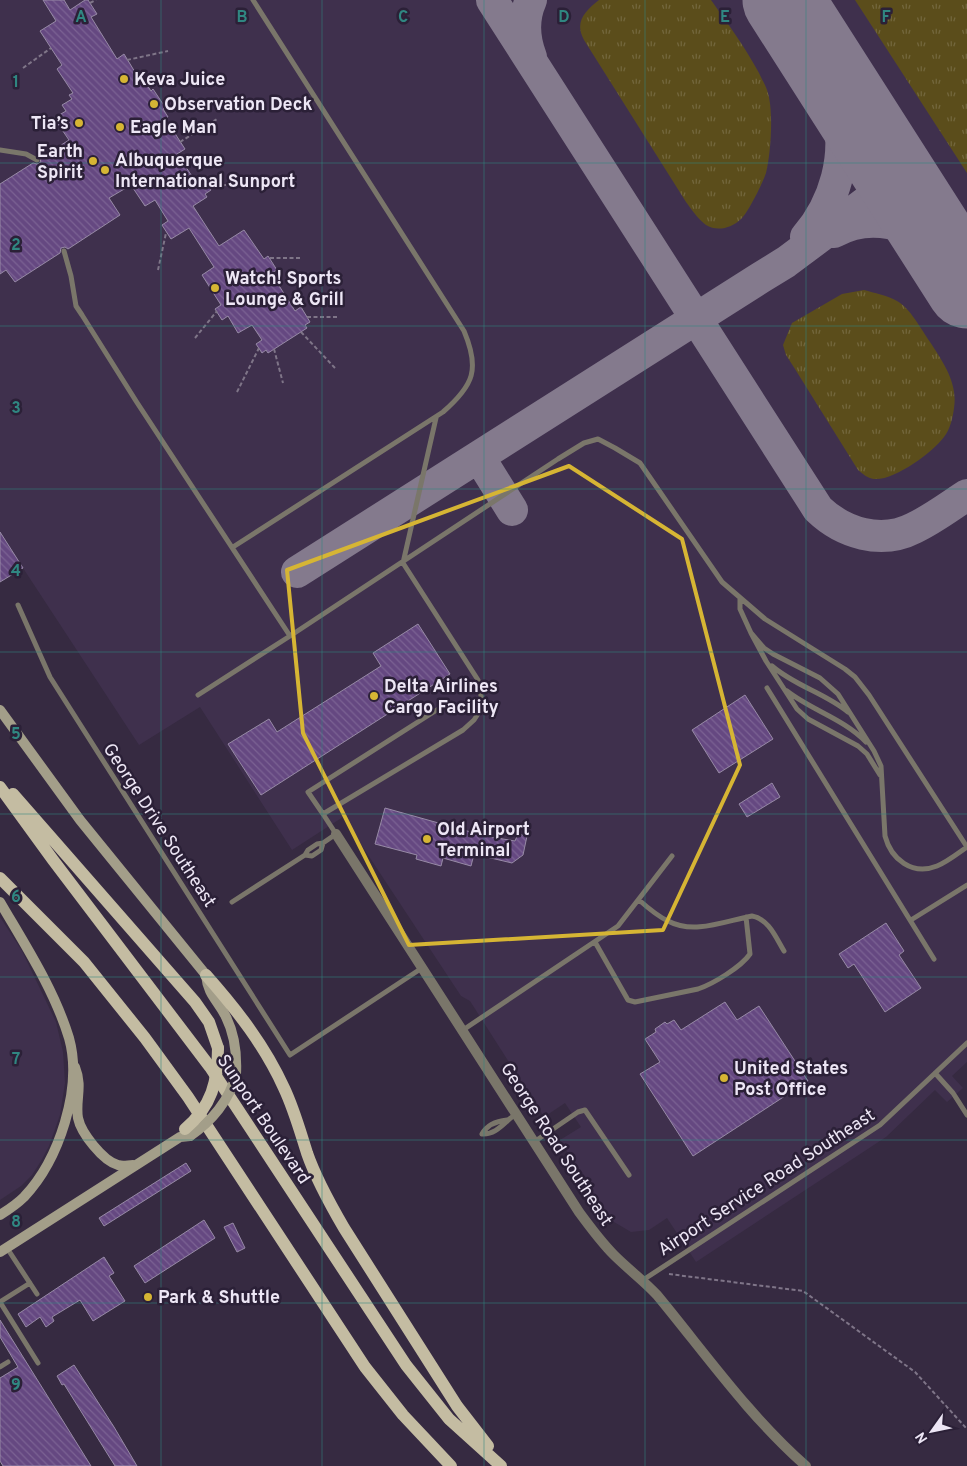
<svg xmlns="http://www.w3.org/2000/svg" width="967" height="1466" font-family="Overpass,sans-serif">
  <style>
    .built { fill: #3f304d }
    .grass { fill: url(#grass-tufts) }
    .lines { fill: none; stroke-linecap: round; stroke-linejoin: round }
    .taxiway { stroke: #847a8d; stroke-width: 32 }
    .runway { stroke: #847a8d; stroke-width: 81 }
    .building { fill: url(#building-back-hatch); stroke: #978aa6 }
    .path { stroke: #7f7588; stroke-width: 2; stroke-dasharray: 4 2.5; stroke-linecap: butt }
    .lane { stroke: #7a766a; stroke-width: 5 }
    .street { stroke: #7a766a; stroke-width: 10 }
    .secondary { stroke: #a39e89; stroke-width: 10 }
    .primary { stroke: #c4bca2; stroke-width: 12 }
    .secondary-bridge { stroke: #a39e89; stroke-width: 10 }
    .primary-bridge { stroke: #c4bca2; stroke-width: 12 }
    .marked { fill: none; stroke: #d6b534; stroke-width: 4; stroke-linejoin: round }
    .grid { fill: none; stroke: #308782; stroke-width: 1; stroke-opacity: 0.55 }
    .poi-dot { fill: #d6b534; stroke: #2b2037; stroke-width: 2 }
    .labels { text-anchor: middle; stroke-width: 5; stroke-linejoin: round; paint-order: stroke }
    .poi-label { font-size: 18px; font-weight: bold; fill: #ede6f5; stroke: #2b2037; text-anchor: start }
    .street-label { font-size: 18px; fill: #ede6f5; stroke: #2b2037 }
    .grid-label { font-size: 16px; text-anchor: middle; font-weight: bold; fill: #308782; stroke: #2b2037; stroke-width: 5; stroke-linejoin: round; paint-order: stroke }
  </style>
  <defs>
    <pattern id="grass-tufts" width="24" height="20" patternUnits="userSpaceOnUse" patternTransform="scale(1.25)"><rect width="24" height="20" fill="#5b4d1b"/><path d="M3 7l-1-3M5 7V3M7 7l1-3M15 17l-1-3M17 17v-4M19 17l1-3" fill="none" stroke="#73673d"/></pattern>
    <pattern id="building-back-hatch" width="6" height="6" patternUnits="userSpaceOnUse" patternTransform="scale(1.25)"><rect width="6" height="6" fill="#654881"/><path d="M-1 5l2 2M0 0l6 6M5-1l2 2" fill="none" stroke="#7b6293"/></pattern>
  </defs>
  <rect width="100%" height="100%" fill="#362a41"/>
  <path class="built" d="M0,0H967V1062L952,1076L963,1088L947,1102L935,1090L886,1137L696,1262L667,1218L649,1230L631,1232L609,1219L560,1140L581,1127L565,1103L544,1117L470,1001L461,996L343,817L292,850L200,707L139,745L23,568L0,582Z
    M0,917L22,951L56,1022L63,1052L65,1083L60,1115L49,1146L41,1161L32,1175L21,1186L0,1200Z"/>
  <path class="grass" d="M599,0H711C728,24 745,47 759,73C761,78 765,84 767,90C774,109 771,153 766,173C763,182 748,213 741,219C732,228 717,232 706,225C698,219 692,210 686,202L584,40C574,22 585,11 599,0Z
    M855,0H967V173Z
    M864,290C874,293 887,295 897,301C910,308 921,329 930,342C943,362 958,383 954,408C953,417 950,430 944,437C933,452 894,481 874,479C867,478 863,474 858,470L795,369L786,355L783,345L792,323L842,294Z"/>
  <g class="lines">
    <path class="taxiway" d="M492,0L818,509C843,533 881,545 914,528C933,519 950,506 967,495
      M531,57C524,39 523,18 531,0
      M834,232C870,212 912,223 940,250C951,261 959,275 967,288
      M806,237C835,203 849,155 837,111C833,94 827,76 821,59
      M479,457L512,510
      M297,572L760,278L786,262L897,179"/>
    <path class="runway" d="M783,0L967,288"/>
  </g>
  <path class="building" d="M43,0H64L70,10L85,0H88L97,14L91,17L117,59L124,54L144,87L147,85L151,91L153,89L165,107L163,109L168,117L165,118L185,149L177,154L198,185L205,181L211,190L205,194L207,197L193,206L219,246L244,230L264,259L268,256L277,270L271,273L295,311L301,307L310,322L305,325L307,328L268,353L266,350L262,353L256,344L262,340L252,325L238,333L228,316L222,320L215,309L221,305L202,275L214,267L189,228L171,239L162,225L168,221L155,200L145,206L131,185L109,198L120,215L68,249L65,247L61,248L60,253L15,282L6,270L0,274V184L33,163L37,164L40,163L41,158L69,140L54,118L66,111L62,105L72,99L69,95L73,93L57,69L62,65L40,31L56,21Z
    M0,532L23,568L0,582Z
    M418,624L450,674L261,795L228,744L269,719L277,732L381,666L373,653Z
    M745,695L773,739L719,773L692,730Z
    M772,783L780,797L747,817L739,804Z
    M385,808L485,836L515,841L518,834L527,836L523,855L512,863L474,854L471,866L443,858L441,866L416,859L417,855L375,844Z
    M886,923L904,951L899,955L921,988L885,1012L854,964L848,968L839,954Z
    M725,1002L737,1020L759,1006L808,1081L693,1156L640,1074L660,1062L645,1039L656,1032L655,1029L665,1022L667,1024L674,1020L681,1030Z
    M186,1163L191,1171L104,1226L99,1218Z
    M204,1220L215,1238L145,1283L134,1266Z
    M233,1223L245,1248L237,1252L224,1227Z
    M104,1257L114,1273L109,1276L125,1301L93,1321L80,1300L52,1317L54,1321L46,1327L40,1317L26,1327L18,1314Z
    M0,1320L63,1421L91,1466H3L0,1461V1378L18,1367L0,1337Z
    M74,1365L114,1427L137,1466H115L64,1384L62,1385L57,1376Z"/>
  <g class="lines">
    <path class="path" d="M90,3L96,0
      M127,60L168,51
      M23,68L51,48
      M180,142L217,119
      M209,186L247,184
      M270,258H302
      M158,270L166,233
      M307,317H338
      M301,332L335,368
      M195,338L217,311
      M274,349L283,383
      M237,392L259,348
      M669,1274L803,1291L915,1372L967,1429"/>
    <path class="lane" d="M0,150L26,154L37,160
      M64,251L71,276L76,306L82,315L136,401L290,636
      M233,547L443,412C474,385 480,369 464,331L253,0
      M740,598V609L751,633L766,661L797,709L808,719L858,746L867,754L880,775
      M18,605L50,677L290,1055L422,968
      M751,633L764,648L773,654L820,678L838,694L874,751L881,766L885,836C891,859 912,876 937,866C947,862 957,854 967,847
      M772,666C795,686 825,693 848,712
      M767,688L934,959
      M787,691C811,710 844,719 866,742
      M198,695L290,636L558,459L584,443L598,439L615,448L640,463L722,582L765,619L845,669L855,677L869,695L967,847
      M323,814L308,792L443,706
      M305,855L312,856L321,850L323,843
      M639,900C648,908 657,916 668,921C694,935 725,921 752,916C769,919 776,938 784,951
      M232,902L305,855L308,850L317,844L323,843L336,834L323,814L463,730L474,720L483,706L478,680L403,563L436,418
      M911,920L967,885
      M595,942L628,1000L635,1002L698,989C713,984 741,967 750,954L746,917
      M463,1030L618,926L672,856
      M935,1073L953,1093L967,1115
      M482,1134C497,1135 505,1121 516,1114
      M482,1134C487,1125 497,1121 507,1120
      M534,1142L578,1112L585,1110L629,1175
      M7,1248L37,1294
      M643,1280L880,1125L967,1043
      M30,1283L0,1302L38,1363
      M0,1367L8,1362"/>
    <path class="street" d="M336,834L579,1212C590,1227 601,1242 614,1255C628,1269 644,1281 657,1295C705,1353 749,1416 806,1466"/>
    <path class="secondary" d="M0,710L80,820L206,975C208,996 218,1000 226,1017C235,1035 237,1054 236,1074
      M0,902C25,945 54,989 69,1038C83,1088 59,1160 24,1197C17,1204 8,1210 0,1215
      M75,1067C83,1087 75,1100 78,1118C81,1133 103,1161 118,1165C123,1167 128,1165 133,1165
      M0,1252L180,1137L190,1136"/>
    <path class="primary" d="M0,787L53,860L210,1067L406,1365L449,1419L501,1466
      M13,794L195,1002L209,1022L218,1048
      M0,878L84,962L145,1038L188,1097L365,1367L403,1415L451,1466
      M206,975C237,1010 265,1046 284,1088C294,1109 300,1131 307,1153C316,1179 330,1204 344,1228L457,1406L488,1446"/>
    <path class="secondary-bridge" d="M190,1136C211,1122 230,1100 236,1074"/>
    <path class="primary-bridge" d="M185,1129C212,1106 218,1081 218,1048"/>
  </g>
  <path class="marked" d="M569,466L682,539L740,765L663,930L409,945L303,733L287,570Z"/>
  <path class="grid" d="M161,0V1466M322,0V1466M484,0V1466M645,0V1466M806,0V1466M0,163H967M0,326H967M0,489H967M0,652H967M0,814H967M0,977H967M0,1140H967M0,1303H967"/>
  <g class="poi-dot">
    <circle cx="124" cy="79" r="5"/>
    <circle cx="154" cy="104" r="5"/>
    <circle cx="79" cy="123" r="5"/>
    <circle cx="120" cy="127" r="5"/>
    <circle cx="93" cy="161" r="5"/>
    <circle cx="105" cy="170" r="5"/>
    <circle cx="215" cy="288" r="5"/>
    <circle cx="374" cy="696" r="5"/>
    <circle cx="427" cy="839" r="5"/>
    <circle cx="724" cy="1078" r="5"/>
    <circle cx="148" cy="1297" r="5"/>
  </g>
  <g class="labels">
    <g class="poi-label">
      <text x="134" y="85">Keva Juice</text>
      <text x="164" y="110">Observation Deck</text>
      <text x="69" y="129" text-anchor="end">Tia’s</text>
      <text x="130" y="133">Eagle Man</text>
      <text x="83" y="157" text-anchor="end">Earth<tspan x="83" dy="21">Spirit</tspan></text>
      <text x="115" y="166">Albuquerque<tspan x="115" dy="21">International Sunport</tspan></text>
      <text x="225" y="284">Watch! Sports<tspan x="225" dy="21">Lounge &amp; Grill</tspan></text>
      <text x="384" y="692">Delta Airlines<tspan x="384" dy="21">Cargo Facility</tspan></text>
      <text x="437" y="835">Old Airport<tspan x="437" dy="21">Terminal</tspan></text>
      <text x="734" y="1074">United States<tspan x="734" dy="21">Post Office</tspan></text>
      <text x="158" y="1303">Park &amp; Shuttle</text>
    </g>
    <g class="street-label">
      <text transform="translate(160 825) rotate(57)" y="6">George Drive Southeast</text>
      <text transform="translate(264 1119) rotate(56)" y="6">Sunport Boulevard</text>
      <text transform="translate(557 1144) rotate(57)" y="6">George Road Southeast</text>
      <text transform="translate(766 1182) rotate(-33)" y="6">Airport Service Road Southeast</text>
    </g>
  </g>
  <g class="grid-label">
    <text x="81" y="22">A</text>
    <text x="242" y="22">B</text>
    <text x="403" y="22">C</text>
    <text x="564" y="22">D</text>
    <text x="725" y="22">E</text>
    <text x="886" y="22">F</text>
    <text x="16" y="87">1</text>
    <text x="16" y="250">2</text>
    <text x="16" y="413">3</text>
    <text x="16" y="576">4</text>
    <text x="16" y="739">5</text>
    <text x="16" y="902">6</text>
    <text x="16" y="1064">7</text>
    <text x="16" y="1227">8</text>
    <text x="16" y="1390">9</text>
  </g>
  <g transform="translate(932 1431) rotate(237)" stroke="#2b2037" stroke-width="4" paint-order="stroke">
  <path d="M0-4L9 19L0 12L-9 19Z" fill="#ede6f5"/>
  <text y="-8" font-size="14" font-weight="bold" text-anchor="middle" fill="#ede6f5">N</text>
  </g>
</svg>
